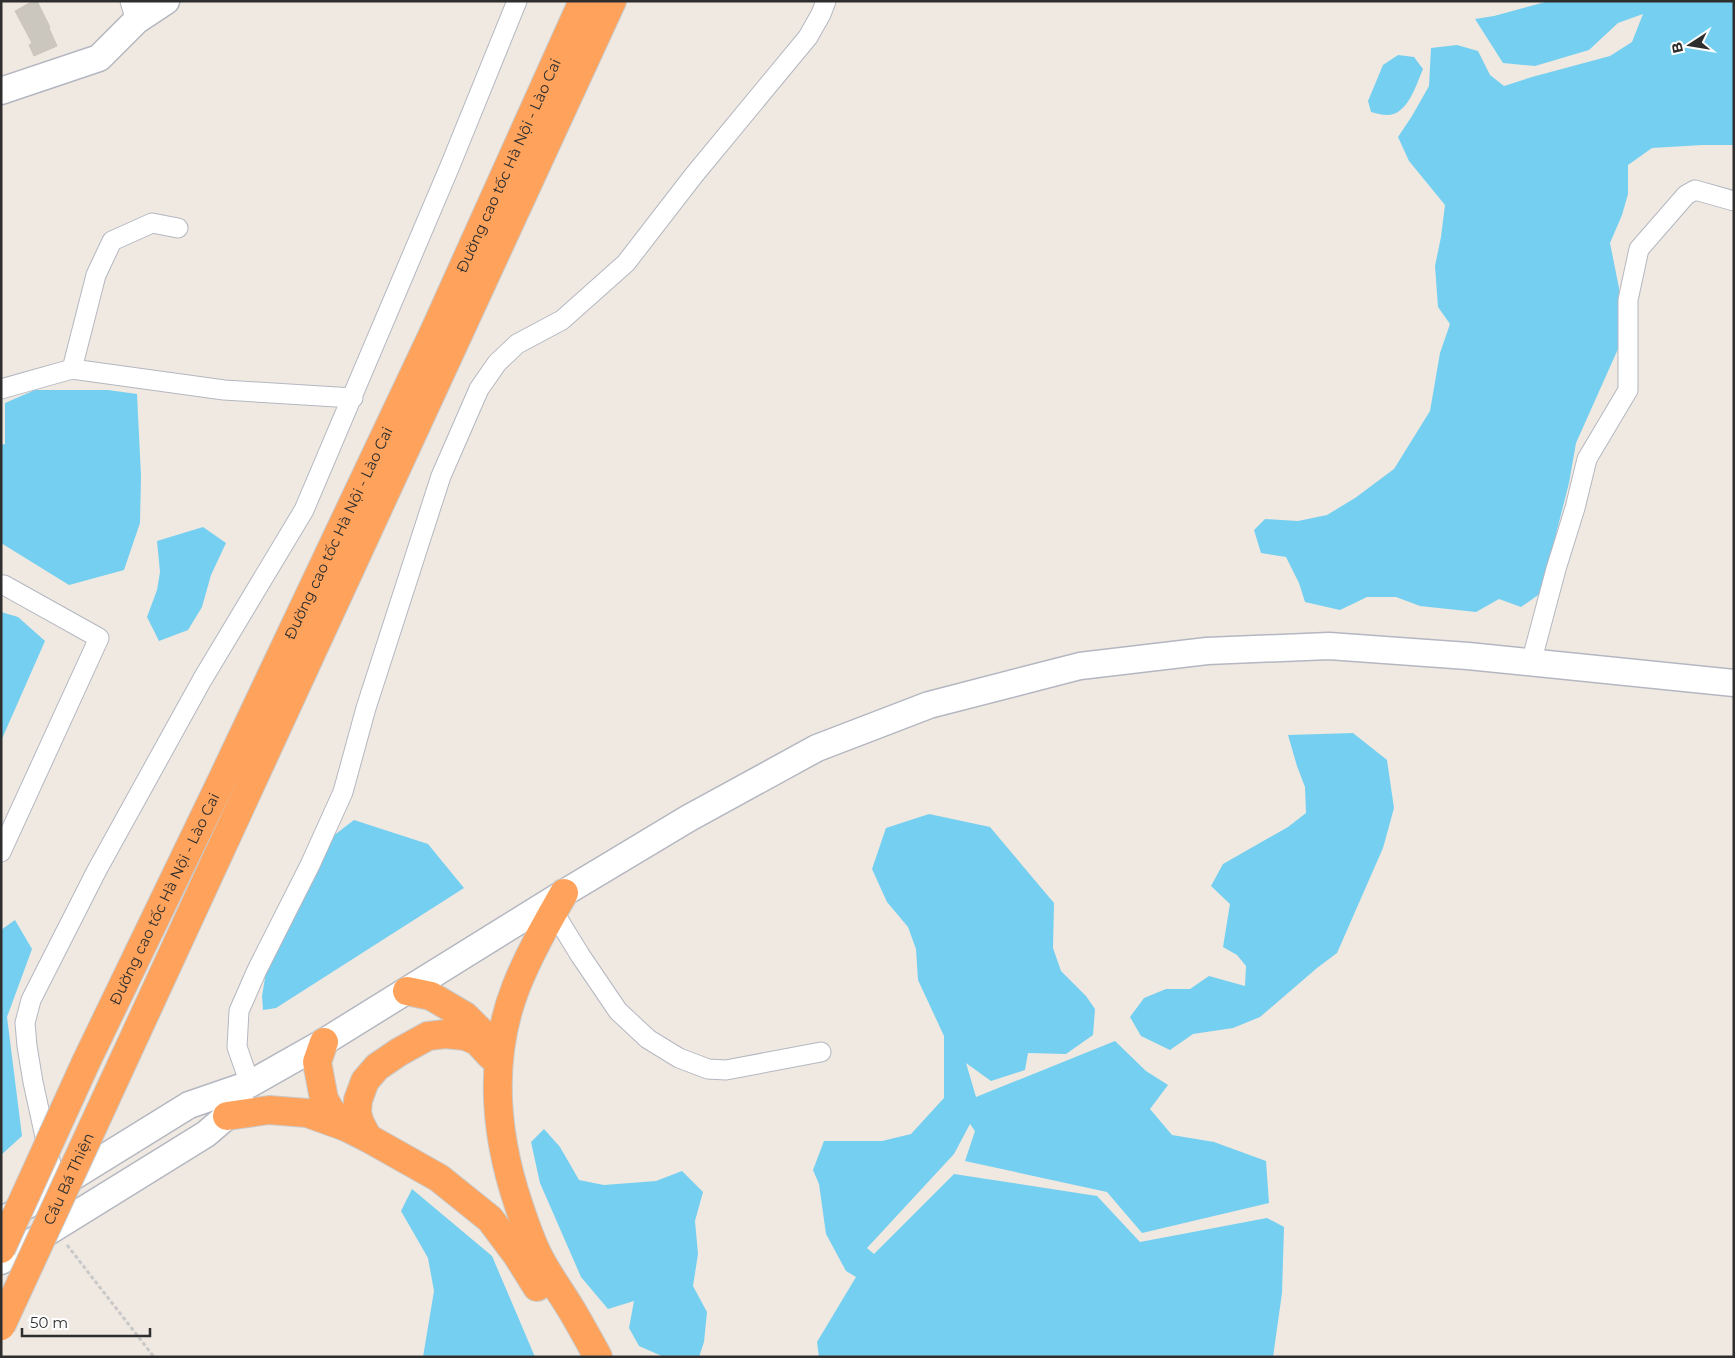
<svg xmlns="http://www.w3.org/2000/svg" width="1735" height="1358" font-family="Montserrat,sans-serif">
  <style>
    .water { fill: #75cff0 }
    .building { fill: #cbc7bf; stroke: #cbc5ba }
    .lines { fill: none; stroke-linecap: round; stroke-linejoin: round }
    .street-casing { stroke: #b4b7c1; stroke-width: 21 }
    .secondary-casing { stroke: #b4b7c1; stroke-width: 29 }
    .highway-casing { stroke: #c9c9c9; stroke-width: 30 }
    .path { stroke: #c9c9c9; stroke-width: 3; stroke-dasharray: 4 2.5; stroke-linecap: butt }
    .street { stroke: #fff; stroke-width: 19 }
    .secondary { stroke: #fff; stroke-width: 26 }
    .highway { stroke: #ffa35c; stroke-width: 28 }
    .highway-bridge-casing { stroke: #c9c9c9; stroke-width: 30; stroke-linecap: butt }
    .highway-bridge { stroke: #ffa35c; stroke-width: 28 }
    .labels { text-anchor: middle; stroke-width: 4; stroke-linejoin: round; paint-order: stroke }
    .street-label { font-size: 15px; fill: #2e2e2e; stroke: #fff }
  </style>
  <rect width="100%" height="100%" fill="#efe9e1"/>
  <path class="water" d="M1549,1H1734V145H1702L1652,148L1628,165V194L1622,215L1610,243L1619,288L1618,349L1576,443L1569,483L1541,593L1521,607L1499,599L1476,612L1420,606L1396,597H1367L1340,610L1305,602L1299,583L1286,557L1261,553L1254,530L1265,519L1298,521L1327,515L1355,498L1394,469L1430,411L1440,353L1450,324L1438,307L1435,266L1441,237L1445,205L1409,161L1398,137L1412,116L1429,86L1431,48L1457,45L1478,51L1490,75L1504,86L1532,77L1610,56L1632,42L1643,14L1618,23L1589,50L1535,66L1503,63L1475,19L1494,16Z
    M1398,55L1414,57L1423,69C1416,85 1408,115 1387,115C1382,115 1376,113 1371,112L1368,101L1383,65Z
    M35,390H108L137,394L141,476L140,523L124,570L69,585L1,543V445L5,444V403Z
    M203,527L226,543L211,575L202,607L188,630L159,641L147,617L157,590L160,572L157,541Z
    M1,612L18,617L45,641L1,741Z
    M1353,733L1387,760L1394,808L1383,848L1337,953L1317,968L1260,1017L1233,1028L1193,1034L1170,1050L1141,1036L1130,1017L1144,998L1166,989H1190L1209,976L1245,986L1246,966L1237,955L1223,947L1230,904L1211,886L1223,864L1288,827L1306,813L1305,787L1297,766L1288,735Z
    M929,814L990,827L1054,903L1053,948L1061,971L1086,996L1095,1009L1093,1035L1066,1054L1028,1053L1025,1070L991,1081L966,1063L976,1097L1115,1041L1146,1071L1168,1085L1150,1109L1172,1135L1214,1142L1266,1161L1269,1203L1142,1233L1107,1192L965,1161L975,1131L970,1124L954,1154L867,1248L874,1254L954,1174L1097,1196L1140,1242L1267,1218L1284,1227L1282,1293L1273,1357H819L817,1342L856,1277L846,1271L826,1234L819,1184L813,1170L824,1141H882L911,1134L944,1098V1036L918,980L916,949L908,927L887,902L872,869L886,828Z
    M354,820L428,844L464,888L276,1008L263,1010L262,996L266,972L328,840Z
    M15,920L32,949L7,1017L22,1136L1,1155V930Z
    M544,1129L560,1147L579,1180L604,1185L656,1181L682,1171L703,1192L695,1221L698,1254L693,1286L707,1312L704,1342L699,1357H664L639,1346L629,1328L634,1301L608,1309L581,1277L540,1183L531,1142Z
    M412,1189L492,1256L535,1357H423L434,1291L428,1258L401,1211Z"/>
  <path class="building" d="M33,1H37L50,27L49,28L57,46L34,56L29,45L32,43L15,11Z"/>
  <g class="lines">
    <g class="street-casing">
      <path id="street" d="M130,1L136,21
        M72,369L96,275L112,241L152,223L178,228
        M1,389L72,369L224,390L353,398
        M1,585H4L99,638L1,852
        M1531,663L1556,569L1575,508L1587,459L1628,390V300L1639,249L1686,195L1695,190L1734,201
        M553,911L580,955L618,1011L648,1039L679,1058L708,1069L726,1070L821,1052
        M250,1084L237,1047L239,1011L257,970L310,865L343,792L366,708L441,476L479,389L497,363L517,344L562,320L626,263L694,175L808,37L821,14L826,1
        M56,1187L33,1082L27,1046L25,1023L31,1000L97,870L202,680L304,510L450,166L517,1"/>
    </g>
    <g class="secondary-casing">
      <path id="secondary" d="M1,91L99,58L136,21L166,1
        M8,1217L189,1105L250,1084L324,1042L564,893L689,818L817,748L929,705L1080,666L1207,651L1329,646L1468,656L1734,683
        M1,1261L206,1134L227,1116L240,1099"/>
    </g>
    <g class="highway-casing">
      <g id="highway">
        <path d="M564,893C547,923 529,954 516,987C488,1059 495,1135 519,1206C525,1224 531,1242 540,1259C550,1278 563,1295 574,1314C582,1328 590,1342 598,1357"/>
        <path d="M407,991L431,996L465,1016L482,1033L487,1045"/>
        <path d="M137,1031L612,1"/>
        <path d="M324,1042L317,1062L324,1099L330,1110L346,1127"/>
        <path id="s1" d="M86,1062L222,780L434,332L583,1"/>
        <path d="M227,1116L269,1110L307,1113L346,1127L368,1138L439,1178L490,1219L517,1255L537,1287"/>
        <path d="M368,1138L360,1123L357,1113L358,1100L365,1081L377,1067L399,1052L428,1036L446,1034L465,1036L477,1041L491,1056"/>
      </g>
    </g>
    <path class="path" d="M67,1245L154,1357"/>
    <use href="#street" class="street"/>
    <use href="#secondary" class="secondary"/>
    <use href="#highway" class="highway"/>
    <g class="highway-bridge-casing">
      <g id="highway-bridge">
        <path d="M1,1249L86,1062"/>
        <path id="s2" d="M1,1326L137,1031"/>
      </g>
    </g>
    <use href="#highway-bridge" class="highway-bridge"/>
  </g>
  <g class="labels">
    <g class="street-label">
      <text dy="5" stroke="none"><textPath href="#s1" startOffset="991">Đường cao tốc Hà Nội - Lào Cai</textPath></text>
      <text dy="5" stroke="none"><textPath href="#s1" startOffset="586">Đường cao tốc Hà Nội - Lào Cai</textPath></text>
      <text dy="5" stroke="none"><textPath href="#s1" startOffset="181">Đường cao tốc Hà Nội - Lào Cai</textPath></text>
      <text dy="5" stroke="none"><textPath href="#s2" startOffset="162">Cầu Bá Thiện</textPath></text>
    </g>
  </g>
  <rect width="1735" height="1358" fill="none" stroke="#2e2e2e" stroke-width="5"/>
  <g transform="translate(1690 45) rotate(258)" stroke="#ffffff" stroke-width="4" paint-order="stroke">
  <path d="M0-4L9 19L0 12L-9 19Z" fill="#2e2e2e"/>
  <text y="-8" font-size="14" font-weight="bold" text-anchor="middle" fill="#2e2e2e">B</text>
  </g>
  <path d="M22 1328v8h128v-8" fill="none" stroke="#2e2e2e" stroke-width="2.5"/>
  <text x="30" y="1328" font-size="15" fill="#2e2e2e" stroke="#ffffff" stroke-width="4" paint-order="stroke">50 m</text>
</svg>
